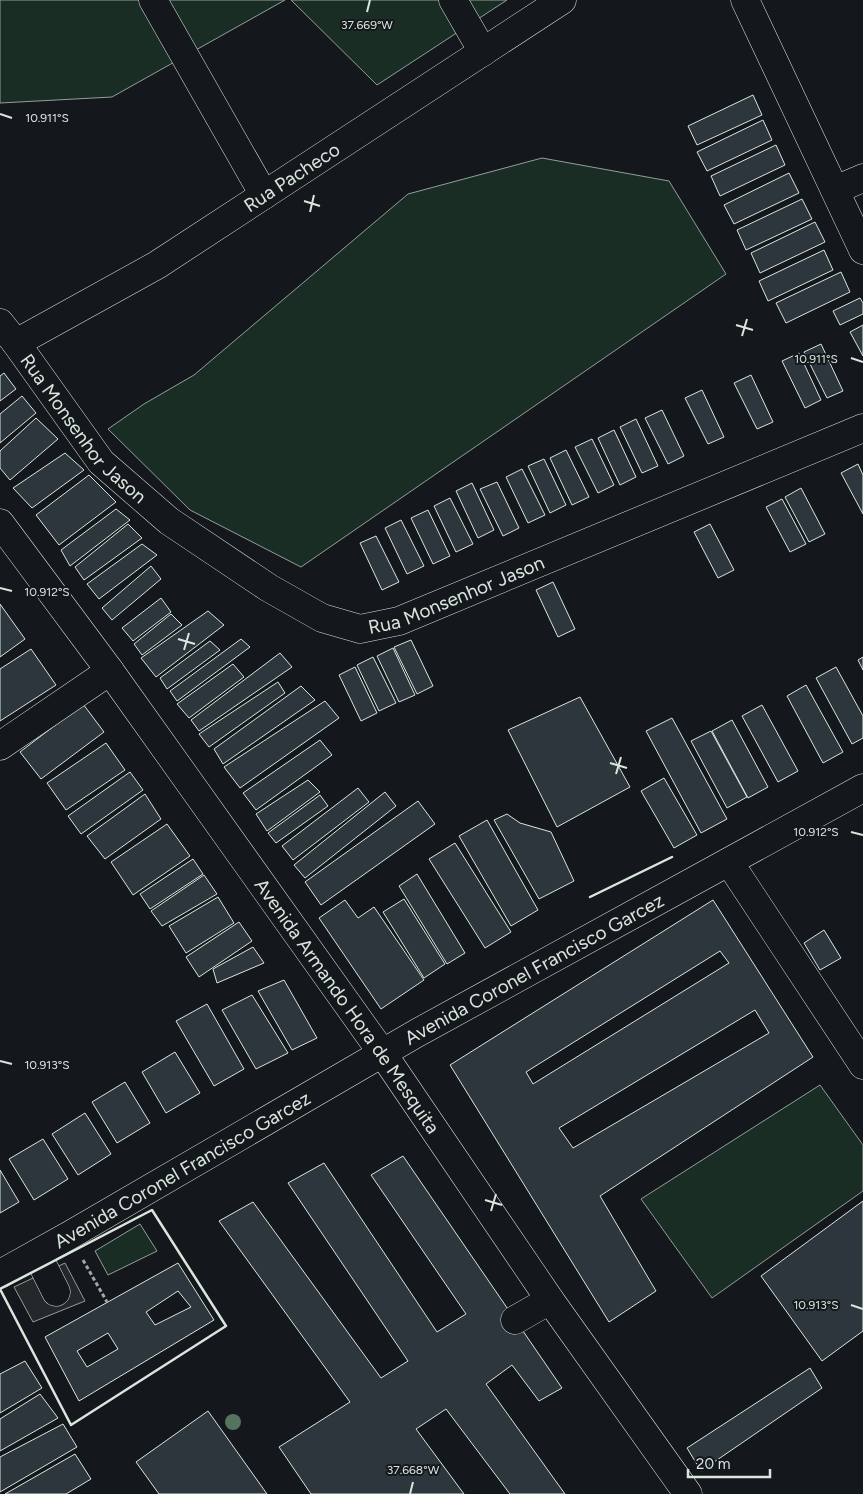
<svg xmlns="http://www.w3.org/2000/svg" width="863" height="1494" font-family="Figtree,sans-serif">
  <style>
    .green { fill: #1a2d24; stroke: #939e99 }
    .parking { fill: #24282b; stroke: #939e99 }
    .building { fill: #2c363c; stroke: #d8e6dc; fill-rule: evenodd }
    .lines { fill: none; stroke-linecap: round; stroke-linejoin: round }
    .minor-casing { stroke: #d8e6dc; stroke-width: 29 }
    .major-casing { stroke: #d8e6dc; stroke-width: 29 }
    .path { stroke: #9da8a2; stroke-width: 3; stroke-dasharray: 4 2.5; stroke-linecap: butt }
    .minor { stroke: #14181c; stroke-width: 28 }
    .major { stroke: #14181c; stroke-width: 28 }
    .wall { stroke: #d8e6dc; stroke-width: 2.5 }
    .tree { fill: #55745f }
    .ticks { fill: none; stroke: #d8e6dc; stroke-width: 2 }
    .labels { text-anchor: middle; stroke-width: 4; stroke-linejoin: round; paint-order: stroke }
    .street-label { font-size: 19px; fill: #d8e6dc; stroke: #14181c }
    .ticks-label { font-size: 12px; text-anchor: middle; fill: #d8e6dc; stroke: #14181c; stroke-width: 4; stroke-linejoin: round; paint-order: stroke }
  </style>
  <rect width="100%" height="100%" fill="#14181c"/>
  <path class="green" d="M0,0H285L112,97L0,103Z
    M291,0H507L377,85Z
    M542,158L669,181L726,274L301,567L190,510L108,429L144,404L194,375L408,194Z
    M820,1085L863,1145V1191L712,1298L641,1199Z
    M140,1224L157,1251L108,1275L95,1251Z"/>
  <path class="parking" d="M65,1263L85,1301L33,1322L14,1287Z"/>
  <path class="building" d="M753,95L762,115L697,145L688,126Z
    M763,120L772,140L707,171L697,152Z
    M776,145L785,165L720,196L711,176Z
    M789,173L799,193L734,224L724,205Z
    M802,199L812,219L746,250L737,230Z
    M815,222L825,242L760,273L751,253Z
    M824,250L833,270L768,301L759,281Z
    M841,272L850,292L786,323L776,303Z
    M860,298L863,303V314L840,325L833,311Z
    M863,325V356L850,332Z
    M821,344L843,391L827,398L804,352Z
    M799,353L821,400L805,408L782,361Z
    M4,373L16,389L0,401V376Z
    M751,375L773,422L757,429L734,383Z
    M702,390L724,437L708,444L685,398Z
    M22,396L36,413L0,443V414Z
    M662,410L684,456L668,464L645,418Z
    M36,418L58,439L10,480L0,468V451Z
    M636,419L658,466L642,473L620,427Z
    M614,430L636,477L620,485L598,438Z
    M592,439L614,485L598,493L575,447Z
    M566,450L589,497L572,505L550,458Z
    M65,453L84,470L32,508L13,488Z
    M544,459L566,505L550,513L528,466Z
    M858,464L863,475V514L841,473Z
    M522,469L545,515L528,523L506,477Z
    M89,475L116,502L59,545L36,515Z
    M497,482L519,528L503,536L480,489Z
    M472,483L494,530L478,538L456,491Z
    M801,488L825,534L809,542L785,497Z
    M450,498L473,544L456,552L434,506Z
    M782,499L806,544L790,552L766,507Z
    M116,509L130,520L70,566L61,550Z
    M428,510L450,556L433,564L411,518Z
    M401,520L424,566L407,574L385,528Z
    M128,524L142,538L84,580L75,567Z
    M710,524L734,570L718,578L694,532Z
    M376,536L399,582L382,590L360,543Z
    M142,544L157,555L99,599L87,584Z
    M151,566L161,579L112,620L102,608Z
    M553,582L575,629L558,637L536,590Z
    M161,598L171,612L133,641L122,628Z
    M0,604L25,639L0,657Z
    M208,611L224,625L156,677L141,658Z
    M171,614L182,625L142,655L134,644Z
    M241,639L250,647L177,701L170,691Z
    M411,640L433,686L417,694L394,647Z
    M210,641L220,650L167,689L160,678Z
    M393,648L415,695L399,702L377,656Z
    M31,649L56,685L0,721V669Z
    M280,653L292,667L199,731L191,720Z
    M373,657L396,703L379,711L357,665Z
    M863,657V670L858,660Z
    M233,664L244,677L189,718L177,704Z
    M355,667L377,713L361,721L339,675Z
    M836,667L863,716V738L852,744L816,678Z
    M278,682L285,693L209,747L199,734Z
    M806,685L843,752L823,763L787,696Z
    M301,686L315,700L223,764L214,749Z
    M580,697L630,787L557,827L508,730Z
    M325,701L339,718L240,788L224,767Z
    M83,704L104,732L41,779L20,752Z
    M762,705L798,771L778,782L742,716Z
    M672,718L727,819L701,833L646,731Z
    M732,720L768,787L748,798L712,731Z
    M711,731L747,797L727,808L691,741Z
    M320,740L332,755L256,810L243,793Z
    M106,743L125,770L66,810L47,783Z
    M130,772L143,790L81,834L68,816Z
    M664,778L697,835L674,848L641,791Z
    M308,780L320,792L267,831L256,814Z
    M358,788L369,802L293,860L282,846Z
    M385,792L396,806L305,878L294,865Z
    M145,794L161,819L105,859L87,836Z
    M320,795L328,806L276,843L268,833Z
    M418,801L435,824L321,905L305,882Z
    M507,814L520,823L551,832L574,881L539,899L494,820Z
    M487,820L538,910L511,926L459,836Z
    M167,824L190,856L133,895L111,862Z
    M455,843L511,932L485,948L429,859Z
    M193,859L203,874L150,909L140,894Z
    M417,874L465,953L447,964L399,886Z
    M204,875L217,894L162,926L151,911Z
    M218,897L234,923L186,953L169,926Z
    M404,899L445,964L424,978L383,912Z
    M345,900L358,918L374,907L424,980L381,1009L319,918Z
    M713,900L813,1057L600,1196L656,1291L609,1322L450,1065ZM720,951L729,963L533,1084L526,1072ZM755,1010L769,1033L573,1148L559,1128Z
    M239,922L252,941L199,977L186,957Z
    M824,930L841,958L820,970L804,943Z
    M253,947L264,963L217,983L213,969Z
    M284,980L317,1038L292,1050L258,991Z
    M252,995L288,1053L256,1069L222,1010Z
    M207,1004L244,1069L214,1086L176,1021Z
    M175,1052L200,1093L166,1113L142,1072Z
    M125,1082L150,1123L117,1143L92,1102Z
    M85,1113L111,1154L78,1175L52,1134Z
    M43,1139L68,1179L34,1200L9,1159Z
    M403,1156L562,1388L539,1401L512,1365L486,1384L565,1494H510L446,1409L416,1429L464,1494H311L279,1447L350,1402L219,1221L253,1202L381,1378L408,1361L288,1183L324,1163L437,1332L466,1314L371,1175Z
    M0,1170L19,1202L0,1213Z
    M863,1201V1331L822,1361L761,1276Z
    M178,1263L214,1320L79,1401L45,1337ZM178,1291L191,1307L155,1325L146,1312ZM108,1333L118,1349L87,1367L77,1351Z
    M25,1361L42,1388L0,1413V1374Z
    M810,1368L822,1388L701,1471L687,1448Z
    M40,1394L58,1418L0,1451V1419Z
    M208,1411L267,1494H159L136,1462Z
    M63,1424L77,1447L0,1492V1457Z
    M75,1454L91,1479L66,1494H5Z"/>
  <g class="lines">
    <g class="minor-casing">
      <g id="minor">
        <path d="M153,0L264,195"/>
        <path d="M453,0L483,52"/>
        <path d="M745,0L863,250"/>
        <path d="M835,190L863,178"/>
        <path id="s1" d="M0,323L16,343L101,462L169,521L269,588L322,618L360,629L399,621L863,428"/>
        <path id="s2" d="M16,343L157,265L562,0"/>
        <path d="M0,746L110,671"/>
        <path d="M729,862L863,1065"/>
        <path d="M37,1254L56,1292"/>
        <path id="s3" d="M0,1274L70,1235L417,1033L863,788"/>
        <path d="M515,1320L550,1300"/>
      </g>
    </g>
    <g class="major-casing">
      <g id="major">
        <path id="s4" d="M0,523L110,671L383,1054L550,1300L688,1494"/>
      </g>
    </g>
    <path class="path" d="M83,1260L107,1302"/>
    <use href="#minor" class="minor"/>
    <use href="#major" class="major"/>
    <path class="wall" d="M590,897L672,857
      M152,1210L226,1326L71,1425L0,1289Z"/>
  </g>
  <circle class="tree" cx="233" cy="1422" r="8"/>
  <path class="ticks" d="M367,12L370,0M0,114L12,118M304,201L320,206M310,212L314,195M736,325L753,330M742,336L747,319M851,358L863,362M0,588L12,591M178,639L195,644M184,650L189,633M610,763L627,768M616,774L621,757M851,832L863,835M0,1061L12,1064M485,1200L502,1205M491,1211L496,1194M851,1305L863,1309M410,1494L413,1482"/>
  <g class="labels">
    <g class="street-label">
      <text dy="7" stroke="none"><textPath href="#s2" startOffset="322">Rua Pacheco</textPath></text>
      <text dy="7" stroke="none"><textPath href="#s1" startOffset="135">Rua Monsenhor Jason</textPath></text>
      <text dy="7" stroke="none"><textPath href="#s1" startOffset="585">Rua Monsenhor Jason</textPath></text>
      <text dy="7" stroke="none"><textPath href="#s3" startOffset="615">Avenida Coronel Francisco Garcez</textPath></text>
      <text dy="7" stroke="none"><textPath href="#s4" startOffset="595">Avenida Armando Hora de Mesquita</textPath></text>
      <text dy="7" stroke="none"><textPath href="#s3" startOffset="210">Avenida Coronel Francisco Garcez</textPath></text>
    </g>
  </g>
  <g class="ticks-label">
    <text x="367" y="29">37.669°W</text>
    <text x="47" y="122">10.911°S</text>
    <text x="816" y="363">10.911°S</text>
    <text x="47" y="596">10.912°S</text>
    <text x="816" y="836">10.912°S</text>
    <text x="47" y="1069">10.913°S</text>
    <text x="816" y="1309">10.913°S</text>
    <text x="413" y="1474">37.668°W</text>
  </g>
  <path d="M688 1469v8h82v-8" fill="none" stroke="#d8e6dc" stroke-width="2.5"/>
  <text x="696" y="1469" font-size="15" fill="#d8e6dc" stroke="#14181c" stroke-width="4" paint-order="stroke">20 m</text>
</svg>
